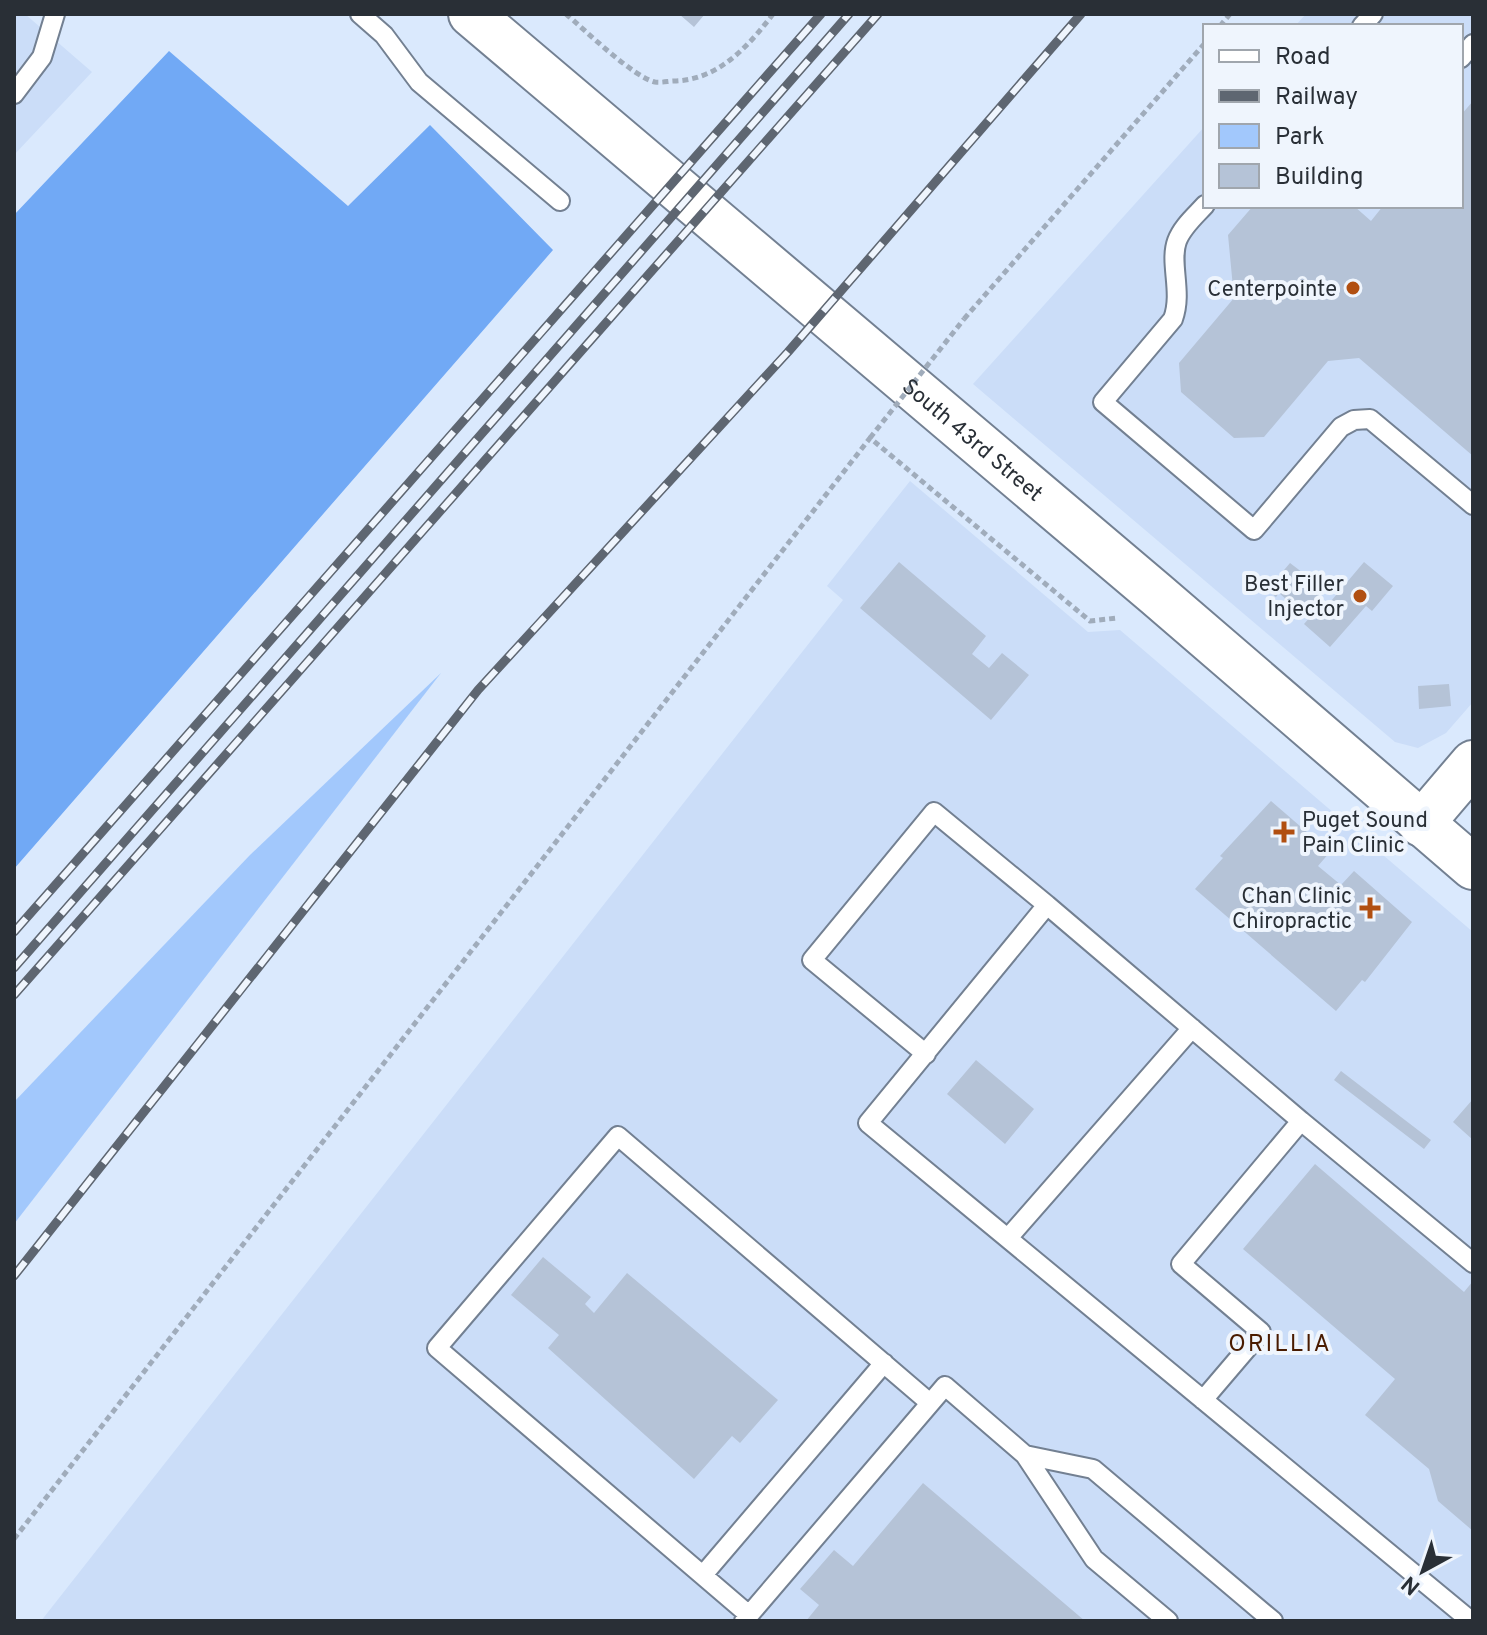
<svg xmlns="http://www.w3.org/2000/svg" width="1487" height="1635" font-family="Overpass,sans-serif">
  <style>
    .built { fill: #cbddf8 }
    .green { fill: #a2c8fc }
    .forest { fill: #71a9f5 }
    .building { fill: #b5c3d7 }
    .lines { fill: none; stroke-linecap: round; stroke-linejoin: round }
    .service-casing { stroke: #738092; stroke-width: 22 }
    .tertiary-casing { stroke: #738092; stroke-width: 48 }
    .secondary-casing { stroke: #738092; stroke-width: 48 }
    .path { stroke: #a0acbb; stroke-width: 5; stroke-dasharray: 6 4; stroke-linecap: butt }
    .service { stroke: #fff; stroke-width: 18 }
    .tertiary { stroke: #fff; stroke-width: 44 }
    .secondary { stroke: #fff; stroke-width: 44 }
    .rail-casing { stroke: #5e6671; stroke-width: 9 }
    .rail { stroke: #eff5fd; stroke-width: 6; stroke-dasharray: 18; stroke-linecap: butt }
    .path-bridge { stroke: #a0acbb; stroke-width: 5; stroke-dasharray: 6 4; stroke-linecap: butt }
    .poi-dot { fill: #b14f11; stroke: #eff5fd; stroke-width: 3 }
    .labels { text-anchor: middle; stroke-width: 8; stroke-linejoin: round; paint-order: stroke }
    .poi-label { font-size: 22px; fill: #292f36; stroke: #eff5fd; text-anchor: end }
    .street-label { font-size: 22px; fill: #292f36; stroke: #eff5fd }
    .neighbourhood-label { font-size: 24px; letter-spacing: 2px; fill: #491b00; stroke: #eff5fd }
  </style>
  <rect width="100%" height="100%" fill="#dae9fd"/>
  <path class="built" d="M14,14H25L92,72L14,155Z
    M1306,14H1473V702L1446,733L1418,748L1395,742L973,384L1205,126V206H1461V26H1295Z
    M910,481L1088,632L1120,630L1473,932V1621H41L843,600L827,586Z"/>
  <path class="green" d="M441,673L14,1224V1102L250,855Z"/>
  <path class="forest" d="M169,51L348,206L430,125L553,250L14,869V215Z"/>
  <path class="building" d="M679,14H705L694,27Z
    M1473,101V456L1359,358L1328,361L1264,437L1234,438L1181,392L1179,363L1234,298L1228,235L1253,206H1354L1371,221L1383,206H1461V115Z
    M899,562L986,636L972,654L989,668L1002,653L1029,675L991,720L860,608Z
    M1364,562L1393,586L1372,611L1366,606L1330,647L1304,624L1311,616L1315,620Z
    M1290,563L1324,589L1303,614L1279,593L1276,597L1267,590Z
    M1449,684L1451,706L1419,709L1418,686Z
    M1271,801L1330,852L1318,866L1341,885L1354,871L1412,922L1365,982L1362,980L1336,1011L1195,889L1223,858L1220,856Z
    M976,1060L1034,1109L1005,1144L947,1094Z
    M1341,1071L1431,1140L1424,1149L1334,1080Z
    M1473,1099V1140L1453,1122Z
    M1315,1164L1464,1292L1473,1281V1531L1438,1501L1429,1469L1365,1415L1395,1379L1243,1249Z
    M543,1257L591,1297L585,1304L594,1313L627,1273L778,1400L740,1443L732,1436L694,1479L548,1348L559,1335L511,1295Z
    M923,1483L1085,1621H806L819,1605L800,1589L834,1550L853,1566Z"/>
  <g class="lines">
    <g class="service-casing">
      <path id="service" d="M360,14L384,35L419,82L560,201
        M1362,26L1373,14
        M1461,58L1473,44
        M14,94L42,57L55,14
        M1205,205C1195,216 1182,227 1177,241C1169,263 1183,292 1173,319L1103,402L1254,530L1341,427L1354,420L1370,419L1473,505
        M1047,905L1301,1121
        M926,1054L812,960L934,812L1047,905L868,1123L1471,1621
        M1008,1238L1192,1028
        M1203,1400L1261,1332L1181,1264L1301,1121L1473,1263
        M703,1575L884,1363
        M749,1615L437,1348L618,1136L930,1403
        M744,1621L945,1386L1025,1455
        M1168,1621L1094,1559L1025,1455L1093,1469L1273,1621"/>
    </g>
    <g class="tertiary-casing">
      <path id="tertiary" d="M1421,824L1473,763"/>
    </g>
    <g class="secondary-casing">
      <g id="secondary">
        <path id="s1" d="M471,14L1156,594L1473,867"/>
      </g>
    </g>
    <path class="path" d="M566,14C585,30 633,77 655,82C661,83 669,81 674,81C718,80 748,47 773,14
      M1220,26L1230,14
      M964,319L1205,43
      M14,1539L870,438L1090,621L1117,618"/>
    <use href="#service" class="service"/>
    <use href="#tertiary" class="tertiary"/>
    <use href="#secondary" class="secondary"/>
    <g class="rail-casing">
      <path id="rail" d="M14,932L821,14
        M14,968L849,14
        M14,995L878,14
        M14,1276L478,690L788,352L1081,14"/>
    </g>
    <use href="#rail" class="rail"/>
    <path class="path-bridge" d="M870,438L964,319"/>
  </g>
  <g class="poi-dot">
    <circle cx="1353" cy="288" r="8"/>
    <circle cx="1360" cy="596" r="8"/>
    <path d="M1280 820h8v8h8v8h-8v8h-8v-8h-8v-8h8z"/>
    <path d="M1366 896h8v8h8v8h-8v8h-8v-8h-8v-8h8z"/>
  </g>
  <g class="labels">
    <g class="poi-label">
      <text x="1337" y="296">Centerpointe</text>
      <text x="1344" y="591">Best Filler<tspan x="1344" dy="25">Injector</tspan></text>
      <text x="1302" y="827" text-anchor="start">Puget Sound<tspan x="1302" dy="25">Pain Clinic</tspan></text>
      <text x="1352" y="903">Chan Clinic<tspan x="1352" dy="25">Chiropractic</tspan></text>
    </g>
    <g class="street-label">
      <text dy="8" stroke="none"><textPath href="#s1" startOffset="658">South 43rd Street</textPath></text>
    </g>
    <g class="neighbourhood-label">
      <text x="1280" y="1351">ORILLIA</text>
    </g>
  </g>
  <rect width="1487" height="1635" fill="none" stroke="#292f36" stroke-width="32"/>
  <rect x="1203" y="24" width="260" height="184" fill="#eff5fd" stroke="#a0a6ad" stroke-width="2"/>
  <rect x="1219" y="50" width="40" height="12" fill="#ffffff" stroke="#a0a6ad" stroke-width="2"/>
  <text x="1275" y="64" font-size="24" fill="#292f36">Road</text>
  <rect x="1219" y="90" width="40" height="12" fill="#5e6671" stroke="#a0a6ad" stroke-width="2"/>
  <text x="1275" y="104" font-size="24" fill="#292f36">Railway</text>
  <rect x="1219" y="124" width="40" height="24" fill="#a2c8fc" stroke="#a0a6ad" stroke-width="2"/>
  <text x="1275" y="144" font-size="24" fill="#292f36">Park</text>
  <rect x="1219" y="164" width="40" height="24" fill="#b5c3d7" stroke="#a0a6ad" stroke-width="2"/>
  <text x="1275" y="184" font-size="24" fill="#292f36">Building</text>
  <g transform="translate(1423 1571) rotate(220)" stroke="#eff5fd" stroke-width="6" paint-order="stroke">
  <path d="M0-6L14 30L0 20L-14 30Z" fill="#292f36"/>
  <text y="-12" font-size="22" font-weight="bold" text-anchor="middle" fill="#292f36">N</text>
  </g>
</svg>
